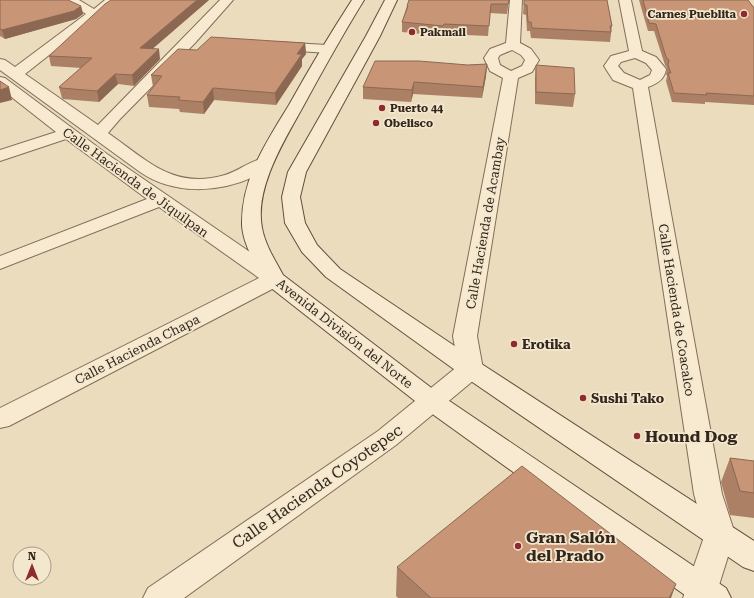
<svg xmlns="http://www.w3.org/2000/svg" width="754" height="598" font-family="'Roboto Serif',serif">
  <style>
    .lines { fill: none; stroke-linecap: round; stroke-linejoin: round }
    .minor-casing { stroke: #836d58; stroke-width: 2 }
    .secondary-casing { stroke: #654e3b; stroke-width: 2 }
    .minor { fill: #f7ead1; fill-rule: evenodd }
    .secondary { fill: #f7ead1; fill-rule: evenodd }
    .wall { fill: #ac8065 }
    .shaded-wall { fill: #8c6853 }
    .building { fill: #c89576; stroke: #8c6853 }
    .poi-dot { fill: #8f2b2f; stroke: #f3e7ce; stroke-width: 1.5 }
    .labels { text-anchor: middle; stroke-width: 3.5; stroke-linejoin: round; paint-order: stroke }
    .far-poi-label { font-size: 11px; font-weight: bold; fill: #33261c; stroke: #f3e7ce; text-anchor: start }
    .street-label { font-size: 13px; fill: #33261c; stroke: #f3e7ce }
    .poi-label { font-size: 13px; font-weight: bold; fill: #33261c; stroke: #f3e7ce; text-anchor: start }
    .near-poi-label { font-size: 16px; font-weight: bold; fill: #33261c; stroke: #f3e7ce; text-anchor: start }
    .near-street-label { font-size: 16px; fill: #33261c; stroke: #f3e7ce }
  </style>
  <rect width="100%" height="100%" fill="#ebdcbe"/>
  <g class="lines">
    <g class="minor-casing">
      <path id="minor" d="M64,0H79L94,9L105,0H119L25,74L98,125L220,0H233L195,43L120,119L108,133C147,160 173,190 225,175C238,171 250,161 264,158L270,159L273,163C268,170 260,173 253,177C218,193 173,195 140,172L0,70V59L5,60L15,67L86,14Z
        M510,0H522L520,43L531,49L539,60L532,72L518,78L477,336L483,369L480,375L396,445L184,598H143L148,588L378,431L458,366L453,336L503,78L490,71L484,58L490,49L506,43ZM512,50L521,55L525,60L522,66L511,71L500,65L498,58L500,55Z
        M619,0H631L642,51L656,57L666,69C665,79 657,84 648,87L722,494L735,534L715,598H683L705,534L694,494L633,88L613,80L604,66L611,56L629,51ZM635,58L646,63L652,70L650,75L640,80L624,73L618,66L621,62Z
        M275,42L327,45L332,46L334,49L332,52L327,53L270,49L268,46L270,43Z
        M0,77L5,78L107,154L282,274L285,279L282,284L9,426L0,428V408L259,278L159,207L0,269V256L147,199L66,139L0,161V150L56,132L0,88Z"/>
    </g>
    <g class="secondary-casing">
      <path id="secondary" d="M352,0H364C343,34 324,68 305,103C286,138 254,187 262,228C265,245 275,260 283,275L442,396L726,588L731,598H689L424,408L266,284L263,279C255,263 243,244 242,225C241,179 266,143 289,105C309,69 330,34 352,0Z
        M385,0H397L380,36L306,172L300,197L305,223L317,245L340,269L480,363L754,541V571L743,567L462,375L326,277L302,252L285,223L282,197L288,172L366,36Z"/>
    </g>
    <use href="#minor" class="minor"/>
    <use href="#secondary" class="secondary"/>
  </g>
  <path class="wall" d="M0,0L81,6L83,14L76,19L5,39L0,36Z
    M209,0L153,48L160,59L134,86L118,84L99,102L63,99L62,98L59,87L81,68L51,66L49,56Z
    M509,0L507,14L490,13L488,36L443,34V36L402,32V22L406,9L407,6Z
    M524,0H607L612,26L610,42L531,38L530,31H527L526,15L523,14Z
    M639,0H748L754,8V105L705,102V104L672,102L666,81L667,76L666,74L667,68L665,65L654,31H648Z
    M305,43L306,54L302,59V66L276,105L214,100L204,114L180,112L179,109L149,107L147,95L153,87L151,75L197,50Z
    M487,64L486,76L482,98L413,94L411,102L363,99V87L468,65Z
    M536,65L575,94L573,107L535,104V78Z
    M730,458L754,461V518L730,515L721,482Z
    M397,567L671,598H398L396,596Z"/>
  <path class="shaded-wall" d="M197,0H209L142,58L140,48Z
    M81,6L83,14L76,19L5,39L2,30Z
    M305,43L306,54L302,59V66L276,105L275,93L297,54Z
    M159,49L160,59L134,86L132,75Z
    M487,64L486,76L482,98L483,87Z
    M115,74L118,84L99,102L97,91Z
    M414,82L413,94L411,102L412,90Z
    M9,87L12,100L0,103V90Z
    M213,88L214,100L204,114L203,102Z
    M676,584L671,598H669Z"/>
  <path class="building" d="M0,0H68L81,6L74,11L2,30L0,29Z
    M111,0H197L140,48L159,49L132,75L115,74L97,91L61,88L59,87L92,58L49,56L105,4Z
    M409,0H509L508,4H491L489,26L444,24L443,26L402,22L408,6H407Z
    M524,0H607L612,26H610L611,32L532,28L531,22H528L527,5H524Z
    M643,0H748L754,8V96L706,93L707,95L674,93L668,73H671L668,65L669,60L666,57L656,24L649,23Z
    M211,37L305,43L297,54H302L275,93L213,88L203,102L178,100L180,97L147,95L162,76L151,75L178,49L197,50Z
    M375,61H419L468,65L487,64L483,87L414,82L412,90L363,87Z
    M536,65L574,68L575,94L536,92Z
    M0,81L9,87L0,90Z
    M730,458L754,461V493L740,491Z
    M522,466L676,584L669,598H431L397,567Z"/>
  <g class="poi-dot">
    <circle cx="744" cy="14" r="4"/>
    <circle cx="412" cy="32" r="4"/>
    <circle cx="382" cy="108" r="4"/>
    <circle cx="376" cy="123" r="4"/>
    <circle cx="514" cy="344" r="4"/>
    <circle cx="583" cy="398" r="4"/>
    <circle cx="637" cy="436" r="4"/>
    <circle cx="518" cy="546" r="4"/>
  </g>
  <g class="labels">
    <g class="far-poi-label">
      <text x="736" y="18" text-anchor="end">Carnes Pueblita</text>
      <text x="420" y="36">Pakmail</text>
      <text x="390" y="112">Puerto 44</text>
      <text x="384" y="127">Obelisco</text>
    </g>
    <g class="street-label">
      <text transform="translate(136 182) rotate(36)" y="5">Calle Hacienda de Jiquilpan</text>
      <text transform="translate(485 223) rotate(-80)" y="5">Calle Hacienda de Acambay</text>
      <text transform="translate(677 310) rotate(81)" y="5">Calle Hacienda de Coacalco</text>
      <text transform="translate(345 333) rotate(38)" y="5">Avenida División del Norte</text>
      <text transform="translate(137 349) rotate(-27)" y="5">Calle Hacienda Chapa</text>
    </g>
    <g class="poi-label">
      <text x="522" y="349">Erotika</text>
      <text x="591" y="403">Sushi Tako</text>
    </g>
    <g class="near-poi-label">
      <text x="645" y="442">Hound Dog</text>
      <text x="526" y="543">Gran Salón<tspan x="526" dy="18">del Prado</tspan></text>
    </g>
    <g class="near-street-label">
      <text transform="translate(317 486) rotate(-35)" y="6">Calle Hacienda Coyotepec</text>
    </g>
  </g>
  <g transform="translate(32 566)"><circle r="19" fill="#f3e7ce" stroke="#a69a87"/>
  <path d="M0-3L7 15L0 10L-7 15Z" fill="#8f2b2f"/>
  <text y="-6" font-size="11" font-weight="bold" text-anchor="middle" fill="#33261c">N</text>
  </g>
</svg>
